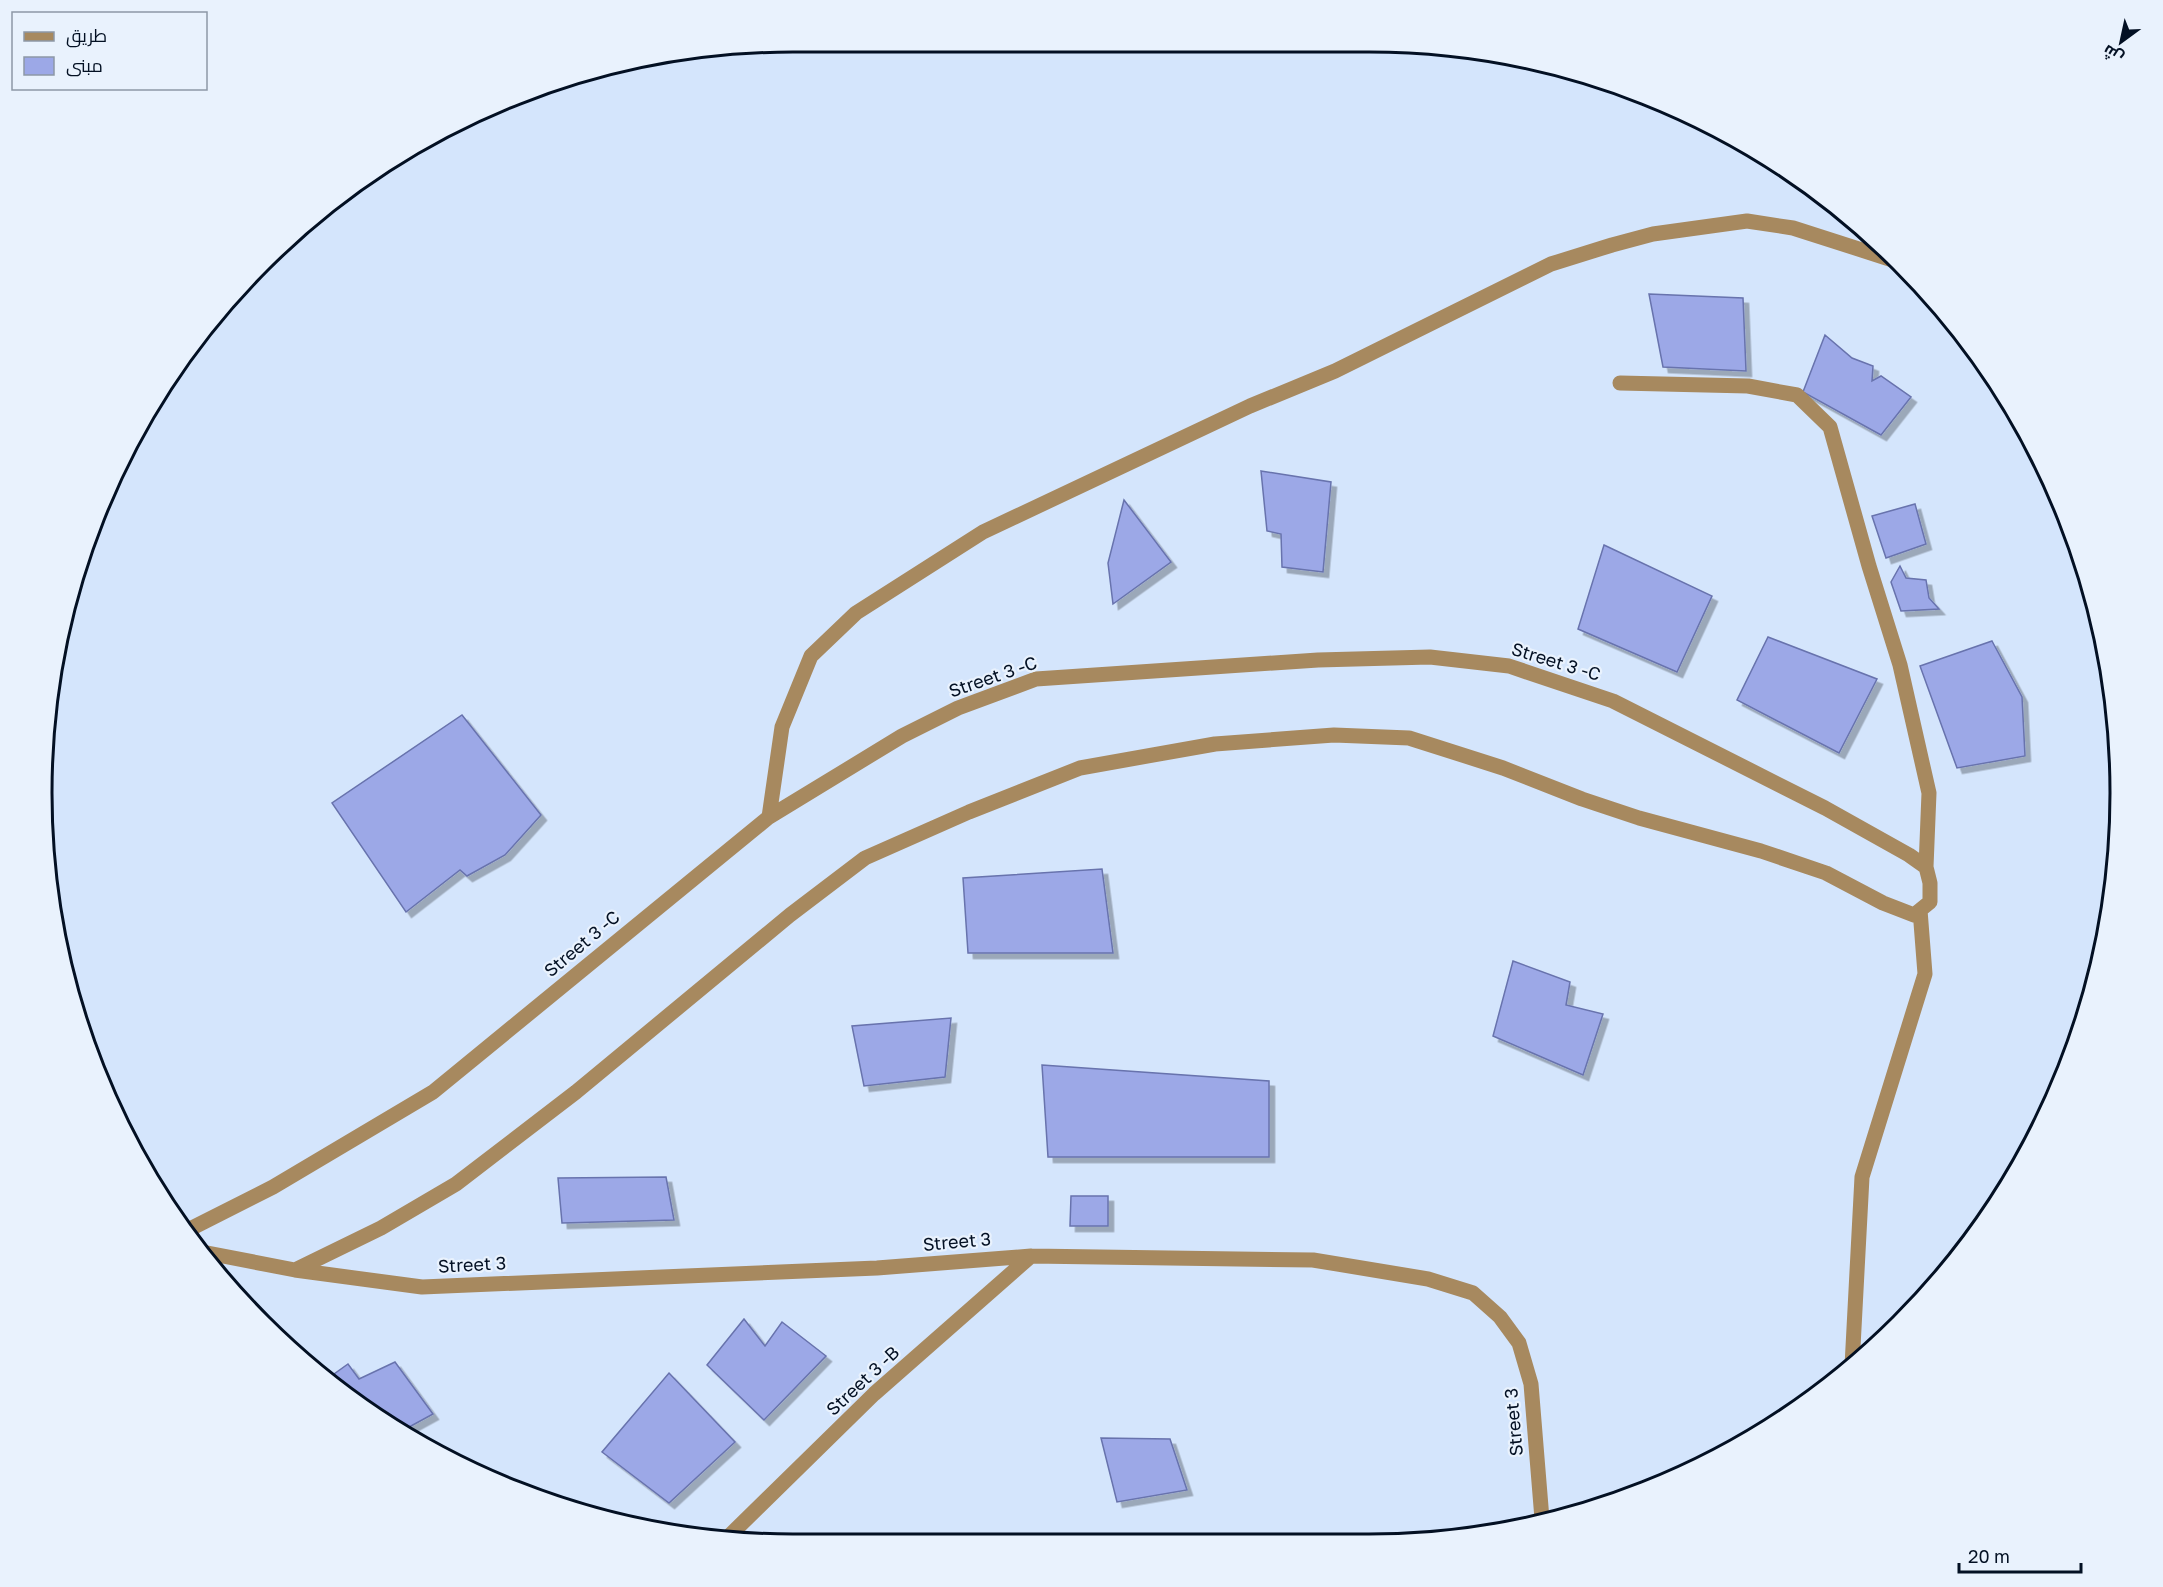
<svg xmlns="http://www.w3.org/2000/svg" width="2163" height="1587" font-family="'Golos Text',Cairo,sans-serif">
  <style>
    .building { fill: #9ca8e7; stroke: #6873ad; stroke-width: 1.5; filter: url(#shadow) }
    .lines { fill: none; stroke-linecap: round; stroke-linejoin: round }
    .minor { stroke: #a7895f; stroke-width: 15 }
    .labels { text-anchor: middle; stroke-width: 4.5; stroke-linejoin: round; paint-order: stroke }
    .street-label { font-size: 18px; fill: #031023; stroke: #e9f2fd }
    .rim { fill: none; stroke: #031023; stroke-width: 3 }
  </style>
  <defs>
    <filter id="shadow"><feDropShadow dx="5.5" dy="5.5" stdDeviation="0" flood-color="#0004"/></filter>
  </defs>
  <rect width="100%" height="100%" fill="#d4e5fc"/>
  <path class="building" d="M1649,294L1743,298L1746,371L1663,367Z
    M1825,335L1852,358L1873,366L1872,381L1881,376L1911,397L1881,435L1803,392Z
    M1261,471L1331,482L1323,572L1282,567L1281,534L1267,531Z
    M1124,500L1171,562L1113,604L1108,563Z
    M1915,504L1926,544L1886,558L1872,516Z
    M1604,545L1712,596L1677,672L1578,629Z
    M1900,566L1906,578L1926,580L1929,598L1939,609L1901,611L1891,582Z
    M1768,637L1877,679L1839,753L1737,700Z
    M1992,641L2022,697L2025,756L1957,768L1920,666Z
    M462,715L541,815L505,855L467,876L460,870L406,912L332,803Z
    M1102,869L1113,953H968L963,878Z
    M1513,961L1570,982L1566,1005L1603,1014L1583,1075L1493,1036Z
    M951,1018L945,1077L864,1086L852,1026Z
    M1042,1065L1269,1081V1157H1048Z
    M666,1177L674,1220L562,1223L558,1178Z
    M1071,1196H1108V1226H1070Z
    M744,1319L765,1346L782,1322L826,1356L764,1420L707,1365Z
    M395,1362L433,1414L400,1432L327,1379L348,1364L359,1379Z
    M669,1373L735,1442L669,1503L602,1452Z
    M1101,1438L1170,1439L1187,1490L1117,1502Z"/>
  <g class="lines">
    <path class="minor" d="M1620,383L1748,386L1797,395L1830,427L1869,566L1900,665L1929,793L1926,867
      M769,817L782,727L811,656L856,613L983,532L1250,406L1335,371L1551,264L1612,245L1653,234L1747,221L1793,228L1902,263
      M186,1231L273,1187L433,1092L769,817L902,736L958,708L1036,679L1318,660L1430,657L1509,666L1613,701L1825,808L1909,855L1926,867L1930,883V902L1914,915L1883,903L1826,873L1761,851L1639,818L1582,799L1503,768L1409,738L1334,735L1215,744L1080,768L969,812L865,858L790,915L576,1092L456,1184L381,1228L295,1270
      M197,1251L295,1270L422,1287L877,1268L1031,1256L1313,1260L1428,1279L1473,1293L1500,1317L1519,1343L1531,1384L1542,1519
      M1852,1366L1862,1177L1925,974L1920,910
      M725,1540L874,1394L1031,1256"/>
  </g>
  <g class="labels">
    <g class="street-label">
      <text transform="translate(1556 662) rotate(17)" y="6">Street 3 -C</text>
      <text transform="translate(993 677) rotate(-19)" y="6">Street 3 -C</text>
      <text transform="translate(582 944) rotate(-40)" y="6">Street 3 -C</text>
      <text transform="translate(957 1242) rotate(-5)" y="6">Street 3</text>
      <text transform="translate(472 1265) rotate(-3)" y="6">Street 3</text>
      <text transform="translate(863 1381) rotate(-43)" y="6">Street 3 -B</text>
      <text transform="translate(1514 1422) rotate(-95)" y="6">Street 3</text>
    </g>
  </g>
  <path d="M0 0H2163V1587H0ZM793 52H1369A741 741 0 0 1 2110 793V793A741 741 0 0 1 1369 1534H793A741 741 0 0 1 52 793V793A741 741 0 0 1 793 52Z" fill="#e9f2fd" fill-rule="evenodd"/>
  <path class="rim" d="M793 52H1369A741 741 0 0 1 2110 793V793A741 741 0 0 1 1369 1534H793A741 741 0 0 1 52 793V793A741 741 0 0 1 793 52Z"/>
  <rect x="12" y="12" width="195" height="78" fill="#e9f2fd" stroke="#8d98a6" stroke-width="1.5"/>
  <rect x="24" y="32" width="30" height="9" fill="#a7895f" stroke="#8d98a6" stroke-width="1.5"/>
  <text x="66" y="42" font-size="18" fill="#031023">طريق</text>
  <rect x="24" y="57" width="30" height="18" fill="#9ca8e7" stroke="#8d98a6" stroke-width="1.5"/>
  <text x="66" y="72" font-size="18" fill="#031023">مبنى</text>
  <g transform="translate(2121 42) rotate(213)" stroke="#e9f2fd" stroke-width="4.5" paint-order="stroke">
  <path d="M0-4.5L10 22L0 15L-10 22Z" fill="#031023"/>
  <text y="-9" font-size="16" font-weight="bold" text-anchor="middle" fill="#031023">ش</text>
  </g>
  <path d="M1959 1563v9h122v-9" fill="none" stroke="#031023" stroke-width="3"/>
  <text x="1968" y="1563" font-size="18" fill="#031023" stroke="#e9f2fd" stroke-width="4.5" paint-order="stroke">20 m</text>
</svg>
